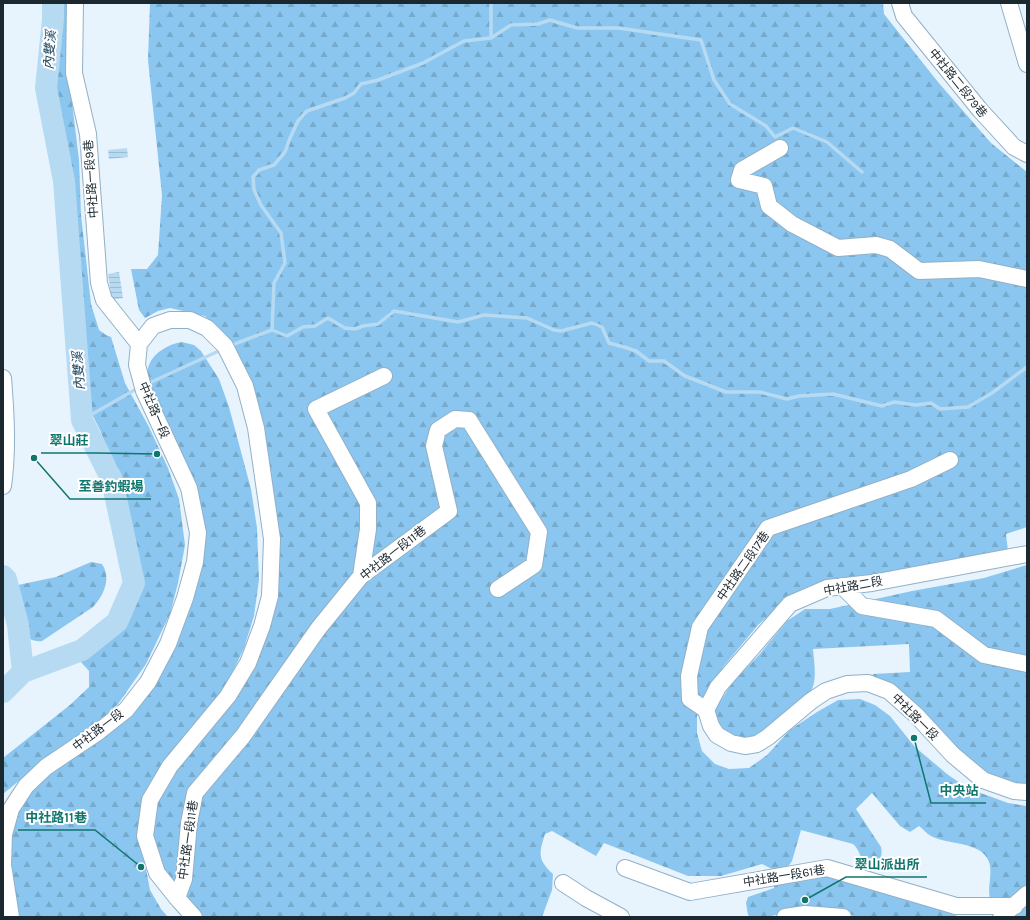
<svg xmlns="http://www.w3.org/2000/svg" width="1030" height="920" font-family="Karla,'Noto Sans TC',sans-serif">
  <style>
    .forest { fill: url(#forest-firs) }
    .water { fill: url(#water-rules) }
    .lines { fill: none; stroke-linecap: round; stroke-linejoin: round }
    .stream { stroke: #b7daf3; stroke-width: 3.5 }
    .river { stroke: #b7daf3; stroke-width: 22 }
    .minor-casing { stroke: #91b0c6; stroke-width: 18 }
    .minor { stroke: #fff; stroke-width: 16 }
    .labels { text-anchor: middle; stroke-width: 4; stroke-linejoin: round; paint-order: stroke }
    .street-label { font-size: 12px; fill: #1b2830; stroke: #fff }
    .water-label { font-size: 13px; font-style: italic; fill: #224b64; stroke: #fff }
    .leader { fill: none; stroke: #0f766e; stroke-width: 1.5 }
    .callout-dot { fill: #0f766e; stroke: #fff; stroke-width: 1.5 }
    .callout-label { font-size: 13px; text-anchor: middle; font-weight: bold; fill: #0f766e; stroke: #fff; stroke-width: 4; stroke-linejoin: round; paint-order: stroke }
  </style>
  <defs>
    <pattern id="forest-firs" width="22" height="20" patternUnits="userSpaceOnUse"><rect width="22" height="20" fill="#8ac6ef"/><path d="M5 1l3.5 6h-7zM16 11l3.5 6h-7z" fill="#76aacd"/></pattern>
    <pattern id="water-rules" width="6" height="5" patternUnits="userSpaceOnUse"><rect width="6" height="5" fill="#b7daf3"/><path d="M0 2.5h6" fill="none" stroke="#9dbbd1"/></pattern>
  </defs>
  <rect width="100%" height="100%" fill="#e7f4fd"/>
  <path class="forest" d="M57,3H66L67,62L79,160L81,215L91,304L99,330L106,335L111,337L125,383L149,427L168,468L179,499L185,545L178,583L170,614L146,664L118,704L91,728L50,755L3,794V758L70,705L89,687V671L81,662L90,650L106,638L119,623L130,608L137,591V568L116,471L100,430L90,410L83,390L66,181L55,80Z
    M150,3H883L884,14L938,82L991,143L1027,172V527L1006,534L1008,551L911,567L851,580L811,586L794,594L758,625L723,667L697,716V733L702,751L715,764L729,769L749,768L767,755L790,730L817,712L838,700L860,699L875,705L890,716L915,747L947,774L967,788L1008,803L1027,806V891L1014,903L990,899C987,887 993,873 989,862C982,841 947,845 931,836C927,834 923,829 919,826L910,832L900,826L872,793L856,809L881,847C883,856 880,862 872,867C859,863 862,852 853,844L801,830L792,861L788,867L776,871L762,864L721,876H688L604,843L596,856L552,831L545,834C539,854 537,859 553,874L552,890L542,917H201L164,870L155,846L153,829L156,804L173,771L210,731L236,696L267,630L273,492L220,330L205,316L170,308L158,311L145,318L139,310L131,269H147L158,255L162,195L148,60Z
    M182,342L194,345L201,351L219,379L229,407L251,489L257,528L259,580L254,616L244,648L229,680L208,712L164,769L143,853L150,890L161,909L168,917H19L11,864L10,835L16,812L32,787L128,715L202,553L146,378C147,374 147,369 149,365C154,352 169,344 182,342Z
    M91,562L102,564C112,579 103,596 93,607L42,641C35,642 30,640 26,635L13,588L18,585L56,577Z
    M1027,565V789L983,777L874,679L873,674L910,672L909,644L813,649C814,661 817,678 812,689C804,706 772,727 757,740L723,735L715,720L716,708L732,683L759,655L787,621L805,609H830L912,591L984,578Z
    M819,872L892,892L960,917H860L831,911H794L767,917H751L748,915L746,903L748,897L774,888V880Z
    M1027,903V917H1013Z"/>
  <path class="water" d="M127,148L128,157L109,159L108,150Z
    M119,272L123,298L112,300L108,274Z"/>
  <g class="lines">
    <path class="stream" d="M491,3V38
      M272,330L274,283L285,263L281,233L261,205L254,190L253,177L259,170L274,165L285,152L290,138L298,121L307,111L345,98L354,93L361,84L378,80L423,63L464,41L491,38L511,25L538,24L550,20L577,28H619L701,40L714,80L730,104L766,126L775,137L793,128L827,142L862,172
      M229,346L272,330L287,336L303,327L315,326L328,318L345,328L355,329L363,326L378,324L394,311L458,322L484,315L527,318L554,330L561,331L592,323L602,327L609,343L624,347L636,351L649,361H664L685,376L726,392H760L787,399L799,396L833,394L882,406L894,402L916,405L931,403L940,409L968,407L992,393L1027,367
      M147,384L221,350
      M82,420L138,388"/>
    <path class="river" d="M3,576L6,579L18,625L23,672
      M3,692L23,672L82,650L117,622L134,583L112,480L82,420L64,181L46,88L53,19V3"/>
    <g class="minor-casing">
      <path id="minor" d="M75,3L74,73L88,134L99,283L104,300L139,344
        M900,3L904,16L980,110L1014,147L1027,154
        M1009,3L1027,64
        M780,148L742,170L739,180L764,186L769,206L792,224L838,248L876,245L890,249L919,271L979,269L1027,279
        M3,378C6,415 8,450 3,486
        M361,576L368,529V503L316,409L384,376
        M842,586L862,606L936,619L984,655L1027,664
        M706,710L690,699L689,676L700,627L768,528L911,479L950,460
        M706,710L711,726L717,735L731,743L745,746L757,744L768,737L811,701L826,691L847,684L868,683L889,691L916,715L953,755L983,780L1014,791L1027,792
        M706,710L718,687L790,604L827,588L872,583L1027,554
        M625,868L690,892L827,868L956,906H1015
        M563,883L586,898L621,917
        M177,898L184,879L189,823L195,793L243,736L318,629L361,576L449,511L434,446L438,430L455,419L469,420L539,532L534,565L498,589
        M11,917L3,865L4,834L11,809L26,786L46,767L98,732L126,710L148,682L168,644L185,598L195,562L198,533L189,488L144,391L137,365L139,344L153,326L170,320H190L207,328L225,346L245,386L256,428L272,539L270,596L262,626L248,663L228,696L170,766L150,800L145,836L157,873L177,898L194,917
        M785,917L805,914L843,917
        M1001,917L1027,894"/>
    </g>
    <use href="#minor" class="minor"/>
  </g>
  <g class="labels">
    <g class="street-label">
      <text transform="translate(958 83) rotate(51)" y="4">中社路二段79巷</text>
      <text transform="translate(91 179) rotate(-94)" y="4">中社路一段9巷</text>
      <text transform="translate(154 410) rotate(67)" y="4">中社路一段</text>
      <text transform="translate(393 553) rotate(-38)" y="4">中社路一段11巷</text>
      <text transform="translate(743 566) rotate(-55)" y="4">中社路二段17巷</text>
      <text transform="translate(853 586) rotate(-10)" y="4">中社路二段</text>
      <text transform="translate(915 717) rotate(45)" y="4">中社路一段</text>
      <text transform="translate(98 730) rotate(-37)" y="4">中社路一段</text>
      <text transform="translate(188 840) rotate(-82)" y="4">中社路一段11巷</text>
      <text transform="translate(784 876) rotate(-9)" y="4">中社路一段61巷</text>
    </g>
    <g class="water-label">
      <text transform="translate(49 50) rotate(-86)" y="5">內雙溪</text>
      <text transform="translate(78 371) rotate(-94)" y="5">內雙溪</text>
    </g>
  </g>
  <path class="leader" d="M157 454L96 453H41M34 458L70 499H151M914 738L931 803H986M141 867L95 830H18M805 900L846 877H927"/>
  <g class="callout-dot">
    <circle cx="157" cy="454" r="4"/>
    <circle cx="34" cy="458" r="4"/>
    <circle cx="914" cy="738" r="4"/>
    <circle cx="141" cy="867" r="4"/>
    <circle cx="805" cy="900" r="4"/>
  </g>
  <g class="callout-label">
    <text x="69" y="445">翠山莊</text>
    <text x="111" y="491">至善釣蝦場</text>
    <text x="959" y="795">中央站</text>
    <text x="56" y="822">中社路11巷</text>
    <text x="887" y="869">翠山派出所</text>
  </g>
  <rect width="1030" height="920" fill="none" stroke="#1b2830" stroke-width="8"/>
</svg>
